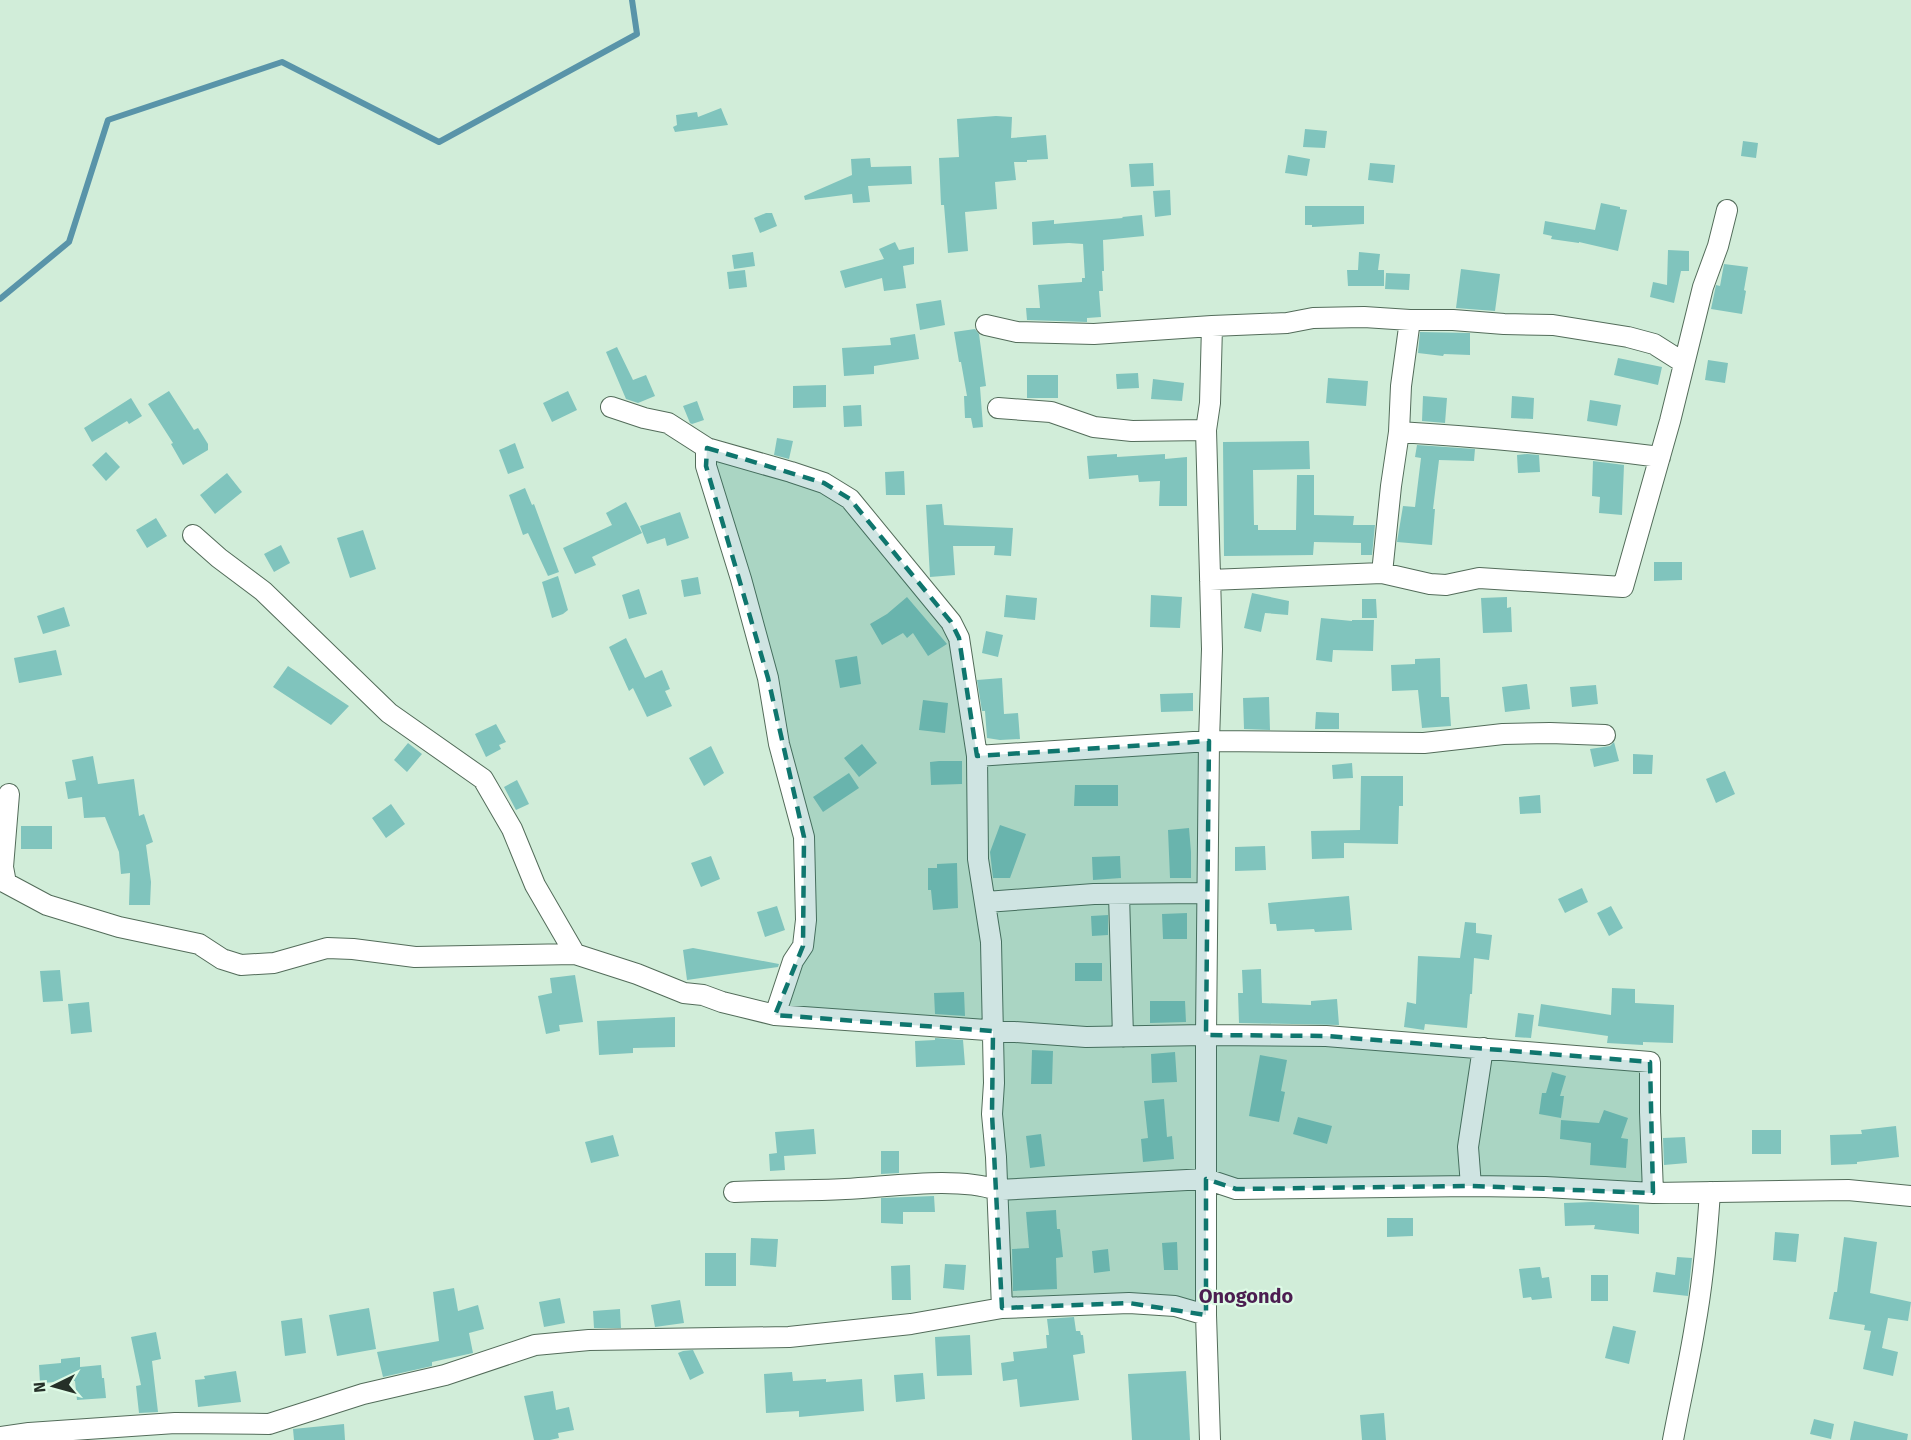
<svg xmlns="http://www.w3.org/2000/svg" width="1911" height="1440" font-family="'Fira Sans',sans-serif">
  <style>
    .lines { fill: none; stroke-linecap: round; stroke-linejoin: round }
    .stream { stroke: #5994a9; stroke-width: 6 }
    .building { fill: #80c4bd }
    .minor-casing { stroke: #536c5a; stroke-width: 22 }
    .minor { stroke: #fff; stroke-width: 20 }
    .marked { fill: #0f766e; fill-opacity: 0.2; stroke: #0f766e; stroke-width: 4.5; stroke-dasharray: 12 8; stroke-linejoin: round }
    .labels { text-anchor: middle; stroke-width: 4.5; stroke-linejoin: round; paint-order: stroke }
    .quarter-label { font-size: 20px; font-weight: bold; fill: #4c1e51; stroke: #defbe6 }
  </style>
  <rect width="100%" height="100%" fill="#d1edd9"/>
  <g class="lines">
    <path class="stream" d="M0,299L69,242L108,120L282,62L439,142L637,34L632,0"/>
  </g>
  <path class="building" d="M721,108L728,125L675,132L673,127L677,125L676,115L697,112L698,117Z
    M996,116L1012,117L1011,138L1046,135L1048,159L1027,160V162H1014L1016,180L995,182L997,209L965,212L968,251L948,253L944,205H941L939,158L959,157L957,119Z
    M1305,129L1327,131L1325,148L1303,147Z
    M1743,141L1758,143L1756,158L1741,156Z
    M1288,155L1310,159L1307,176L1285,173Z
    M870,158L871,167L911,166L912,184L868,186L870,202L853,203L852,194L805,200L804,196L852,175L851,159Z
    M1153,163L1154,186L1131,187L1129,164Z
    M1370,163L1395,165L1393,183L1368,180Z
    M1170,190L1171,215L1155,217L1153,191Z
    M1601,203L1620,207V209L1627,210L1618,251L1579,242V243L1551,239L1552,236L1543,234L1545,221L1595,230Z
    M1305,206H1364V224L1312,227V225H1305Z
    M766,213H772L777,226L760,233L754,218Z
    M1142,215L1144,236L1103,240L1104,271H1102L1103,291H1099L1101,317L1087,318V322L1027,320L1026,308H1040L1038,285L1082,282V278H1085L1083,244L1069,243L1033,245L1032,222L1054,220V224L1123,218L1122,217Z
    M895,242L899,250L914,247V264L903,266L906,288L884,291L882,278L845,288L840,271L884,259L879,249Z
    M1668,250L1689,251V271H1681L1674,303L1650,297L1653,282L1667,285Z
    M753,252L755,266L734,269L732,255Z
    M1359,252L1380,254L1378,270H1384V286H1348L1347,270H1358Z
    M1724,264L1748,267L1744,290L1746,291L1742,314L1711,309L1716,285L1720,286Z
    M1461,269L1500,274L1495,311L1456,308Z
    M745,270L747,287L729,289L727,272Z
    M1386,273L1410,274L1409,290L1385,289Z
    M941,300L945,325L920,330L916,304Z
    M975,329L979,334L986,386L980,387L983,427L973,428L971,418H965L964,396H967L961,362H959L954,332Z
    M1420,332L1470,333V355L1444,354L1443,356L1418,353Z
    M915,334L919,359L874,366V374L844,376L842,348L891,345L890,338Z
    M617,347L633,380L646,375L655,396L638,403L626,399L606,352Z
    M1618,358L1662,367L1658,385L1614,375Z
    M1708,360L1728,363L1725,383L1705,380Z
    M1138,373L1139,388L1117,389L1116,374Z
    M1027,375H1058V398H1027Z
    M1328,378L1368,381L1366,406L1326,403Z
    M1153,379L1184,383L1182,401L1151,399Z
    M826,385V407L793,408V386Z
    M169,391L194,430L198,428L208,444V450L183,465L171,444L173,443L148,404Z
    M568,391L577,410L552,422L543,403Z
    M1423,396L1447,398L1445,423L1422,421Z
    M1512,396L1534,398L1533,419L1511,418Z
    M131,398L142,416L129,424L127,421L92,442L84,428Z
    M1590,400L1621,405L1617,426L1587,421Z
    M697,401L704,420L692,424L690,423L683,406Z
    M861,405L862,426L844,427L843,406Z
    M777,438L793,441L789,459L774,455Z
    M1309,441L1310,469L1253,470L1254,525H1258V530H1296L1297,475H1314V515L1354,516L1353,525H1375L1372,555H1361V543L1314,542L1313,555L1224,556L1223,442Z
    M515,443L524,468L508,474L499,450Z
    M1417,445L1475,449L1474,461L1439,460L1433,509H1435L1432,545L1397,542L1403,506L1415,507L1421,458L1415,457Z
    M106,452L120,467L106,481L92,465Z
    M1117,454V457L1165,454V459L1187,457V506H1159L1160,481L1139,482L1138,475L1089,479L1087,456Z
    M1527,454L1539,455L1540,472L1518,473L1517,455Z
    M1593,461L1624,465L1622,515L1599,513L1600,497L1592,496Z
    M904,471L905,495H886L885,472Z
    M227,473L242,492L215,514L200,495Z
    M525,488L532,505L534,504L559,572L548,576L528,533L523,535L509,495Z
    M626,502L642,533L592,557L596,565L575,574L563,548L612,525L606,513Z
    M942,504L944,525L1013,528L1011,556L994,555L995,546H953L955,575L930,577L926,505Z
    M680,512L689,538L667,546L665,538L647,544L640,526Z
    M156,518L167,536L147,548L136,530Z
    M363,530L376,569L350,578L337,538Z
    M281,545L290,563L274,572L264,554Z
    M1654,562H1682V580L1654,581Z
    M558,576L568,610L563,614L552,618L542,582Z
    M698,577L701,594L684,597L681,580Z
    M639,589L647,614L629,619L622,595Z
    M1252,593L1289,601L1288,615L1265,613L1261,632L1244,628Z
    M1006,595L1037,598L1035,620L1004,617Z
    M1151,595L1182,597L1180,628L1150,627Z
    M907,597L947,644L928,656L913,633L907,638L903,633L882,645L870,624L887,614Z
    M1507,597V608L1511,607L1512,632L1483,633L1481,598Z
    M1362,599H1376L1377,618H1362Z
    M64,607L70,626L43,634L37,616Z
    M1321,618L1352,621V620H1374L1373,651L1333,650L1332,662L1316,660Z
    M986,631L1003,635L998,657L982,653Z
    M626,638L645,678L662,670L670,689L665,691L672,706L647,717L633,688L629,691L609,647Z
    M56,650L62,675L19,683L14,658Z
    M857,656L861,684L840,688L835,660Z
    M1440,658L1441,697H1449L1451,726L1422,728L1418,690L1392,691L1391,665L1415,664V659Z
    M288,666L349,706L331,725L273,687Z
    M1002,678L1004,714L1018,713L1020,739L1000,740L987,738L985,711H982L977,680Z
    M1527,684L1530,709L1505,712L1502,687Z
    M1596,685L1598,704L1572,707L1570,687Z
    M1193,693V711L1161,712L1160,694Z
    M1269,697L1270,730L1244,729L1243,698Z
    M923,700L948,703L945,733L919,730Z
    M1316,712L1339,713V729H1315Z
    M496,724L506,742L499,745L501,749L486,757L475,734Z
    M1614,742L1619,761L1594,767L1590,749L1610,746Z
    M408,743L422,754L407,772L394,760Z
    M862,744L877,763L859,777L844,758Z
    M711,746L724,773L704,786L689,758Z
    M1633,754L1653,755L1652,774H1633Z
    M93,756L98,784L134,779L139,816L144,814L153,842L146,845L151,882L150,905H129L130,873L121,874L119,852L105,817L84,818L82,797L68,799L65,782L76,780L72,760Z
    M939,761H962V784L931,785L930,762Z
    M1352,763L1353,778L1333,779L1332,765Z
    M1725,771L1735,794L1716,803L1706,779Z
    M849,773L859,788L823,812L813,797Z
    M1361,776H1403V806H1399L1398,844L1344,843V858L1312,859L1311,831L1360,830Z
    M517,780L529,804L516,810L504,787Z
    M1075,785H1118V806H1074Z
    M1540,795L1541,813L1520,814L1519,797Z
    M391,804L405,824L386,838L372,818Z
    M1000,825L1026,834L1010,878H993L990,852Z
    M21,826H52V849H21Z
    M1189,828L1191,852V878H1170L1168,830Z
    M1265,846L1266,870L1235,871V847Z
    M711,856L720,879L701,887L691,863Z
    M1120,856L1121,878L1093,880L1092,857Z
    M957,863L958,908L933,910L931,890H928V868H937V864Z
    M1582,888L1588,902L1565,913L1558,899Z
    M1349,896L1352,930L1315,932L1314,929L1277,931L1276,924H1270L1268,903Z
    M777,906L785,930L765,937L757,912Z
    M1611,906L1623,928L1609,936L1597,913Z
    M1187,913V939H1163L1162,914Z
    M1108,915V935L1092,936L1091,916Z
    M1465,922L1476,923V933L1492,935L1489,960L1474,958L1472,994H1470L1467,1028L1425,1024L1424,1030L1404,1027L1407,1002L1416,1004L1418,956L1460,958Z
    M693,948L779,964L778,967L687,980L683,950Z
    M1075,963H1102V981H1075Z
    M1261,969L1262,1003L1311,1005V1001L1337,999L1339,1025L1239,1023L1238,993H1243L1242,970Z
    M60,970L63,1001L43,1002L40,971Z
    M575,975L583,1022L559,1025L560,1031L546,1034L538,996L552,993L550,978Z
    M1612,988L1635,989V1003L1674,1005L1673,1043L1643,1042V1045L1607,1043L1608,1036L1538,1026L1541,1004L1611,1015Z
    M964,992L965,1016L935,1014L934,993Z
    M1150,1001H1185L1186,1022L1150,1023Z
    M89,1002L92,1032L71,1034L68,1004Z
    M1518,1013L1534,1015L1531,1038L1515,1037Z
    M675,1017V1047L633,1048V1053L599,1055L597,1021Z
    M935,1038L963,1040L965,1065L916,1067L915,1041L935,1040Z
    M1032,1050L1053,1051L1052,1084H1031Z
    M1175,1052L1177,1082L1152,1083L1151,1054Z
    M1260,1055L1287,1060L1281,1091L1285,1092L1279,1122L1249,1116Z
    M1552,1072L1566,1076L1560,1096H1564L1561,1118L1539,1114L1542,1093H1546Z
    M1164,1099L1167,1137L1172,1136L1174,1159L1143,1162L1141,1139L1148,1138L1144,1101Z
    M1604,1110L1628,1118L1621,1138L1628,1139L1626,1168L1590,1165L1591,1143L1560,1139L1561,1120L1599,1123Z
    M1298,1117L1332,1126L1327,1144L1293,1134Z
    M1896,1126L1899,1157L1857,1162V1164L1831,1165L1830,1135L1862,1134L1861,1130Z
    M814,1129L816,1154L784,1156L785,1170L770,1171L769,1154L777,1153L775,1132Z
    M1752,1130H1781V1154H1752Z
    M1041,1134L1045,1166L1030,1168L1026,1136Z
    M613,1135L619,1156L591,1163L585,1142Z
    M1685,1137L1687,1163L1664,1165L1663,1138Z
    M881,1151H899V1173L881,1174Z
    M934,1196L935,1212H903V1224L881,1223V1198Z
    M1592,1202L1639,1205V1234L1594,1229L1595,1225L1565,1226L1564,1203Z
    M1056,1210L1057,1229H1060L1063,1257L1056,1258L1057,1289L1013,1291L1012,1249L1029,1248L1026,1212Z
    M1387,1218H1413V1236L1387,1237Z
    M1775,1232L1799,1234L1796,1262L1773,1260Z
    M1844,1237L1877,1242L1870,1293L1911,1302L1908,1321L1888,1318L1882,1348L1898,1352L1893,1376L1863,1369L1871,1331L1864,1330L1865,1325L1829,1319L1834,1292H1837Z
    M751,1238L778,1239L776,1267L750,1265Z
    M1177,1242L1178,1270H1164L1162,1243Z
    M1108,1249L1110,1271L1094,1273L1092,1251Z
    M705,1253H736V1286H705Z
    M1677,1257L1692,1258L1688,1296L1653,1292L1656,1272L1675,1275Z
    M945,1264L966,1265L964,1290L943,1288Z
    M910,1265L911,1300H892L891,1266Z
    M1540,1267L1542,1278L1549,1277L1552,1298L1532,1300L1531,1297L1523,1298L1519,1269Z
    M1591,1275H1608V1301H1591Z
    M454,1288L458,1311L478,1305L484,1329L469,1333L473,1353L432,1362V1366L383,1377L377,1352L439,1341L433,1292Z
    M560,1298L565,1323L544,1327L539,1302Z
    M680,1300L684,1323L655,1327L651,1305Z
    M369,1308L376,1349L337,1356L329,1315Z
    M620,1309L621,1328H594L593,1311Z
    M1074,1317L1076,1331H1080L1081,1335H1083L1085,1353L1073,1355L1079,1400L1020,1407L1017,1379L1003,1381L1001,1363L1014,1361L1013,1352L1047,1348L1046,1335H1049L1047,1319Z
    M302,1318L306,1353L285,1356L281,1321Z
    M1613,1326L1636,1331L1629,1364L1605,1358Z
    M156,1332L161,1359L152,1361L158,1412L139,1413L136,1386L141,1385L131,1337Z
    M970,1335L972,1375L937,1376L935,1337Z
    M693,1350L704,1373L690,1380L678,1353L683,1351Z
    M80,1357V1367L101,1365L102,1378H104L106,1398L77,1400L75,1381L40,1383L39,1365L61,1363V1359Z
    M236,1371L241,1402L198,1407L195,1380L205,1379L204,1376Z
    M1186,1371L1190,1440H1132L1128,1374Z
    M792,1372L793,1381L826,1379V1382L862,1379L864,1411L799,1417V1411L766,1413L764,1374Z
    M923,1373L925,1399L896,1402L894,1375Z
    M553,1391L556,1410L569,1407L574,1430L558,1433L559,1438L550,1440H534L524,1396Z
    M1384,1413L1386,1440H1362L1360,1415Z
    M1814,1419L1834,1424L1831,1439L1810,1434Z
    M1854,1421L1908,1434L1907,1440H1850Z
    M344,1424L345,1440H294L293,1429Z"/>
  <g class="lines">
    <g class="minor-casing">
      <path id="minor" d="M986,325L1017,332L1094,334L1212,326L1287,323L1313,318L1364,317L1410,320H1453L1504,324L1553,325L1628,337L1654,344L1684,363
        M611,407L644,418L668,423L707,448L791,472L824,483L850,499L951,622L959,638L977,756L978,859L991,942L994,1083L992,1114L996,1157L1002,1308
        M998,408L1051,412L1094,427L1132,431L1206,430
        M1399,432C1486,437 1573,446 1660,457
        M707,448L706,453V466L741,579L768,678L779,744L804,837L806,920L803,946L793,961L775,1015
        M193,535L219,558L263,591L389,713L483,779L512,829L535,885L575,954
        M1382,573L1391,486L1399,432L1401,386L1410,320
        M1210,580L1382,573L1430,584L1446,585L1479,578L1623,587L1670,421L1703,287L1718,246L1727,210
        M977,756L1209,741L1424,743L1503,734L1550,733L1605,735
        M9,794L3,867L6,883L47,905L119,927L199,944L222,959L241,965L274,963L327,948L353,949L415,957L575,954L637,974L684,993L703,995L722,1002L775,1015L1086,1037L1206,1035L1326,1036L1650,1062V1112L1653,1193
        M1119,894L1123,1037
        M986,902L1094,894L1207,893
        M1471,1186L1468,1147L1483,1048
        M734,1192C771,1190 808,1191 845,1189C889,1187 956,1176 997,1190L1206,1179L1236,1189L1471,1186L1545,1187L1653,1193L1848,1190L1911,1196
        M0,1437L29,1433L175,1423L269,1424L363,1394L445,1375L535,1345L589,1340L789,1337L911,1324L1002,1308L1129,1303L1175,1306L1206,1315
        M1210,1440L1206,1315V1035L1209,741L1212,649L1206,430L1210,403L1212,326
        M1673,1440C1680,1402 1689,1364 1695,1326C1703,1282 1707,1237 1710,1192"/>
    </g>
    <use href="#minor" class="minor"/>
  </g>
  <path class="marked" d="M707,448L824,483L850,499L951,622L959,638L977,756L1209,741L1206,1035L1326,1036L1650,1062L1653,1193L1471,1186L1236,1189L1206,1179V1315L1129,1303L1002,1308L992,1114L993,1031L775,1015L803,946L804,837L768,678L706,466Z"/>
  <g class="labels">
    <g class="quarter-label">
      <text x="1246" y="1303">Onogondo</text>
    </g>
  </g>
  <g transform="translate(54 1386) rotate(265)" stroke="#defbe6" stroke-width="4.5" paint-order="stroke">
  <path d="M0-4.5L10 22L0 15L-10 22Z" fill="#253028"/>
  <text y="-9" font-size="16" font-weight="bold" text-anchor="middle" fill="#253028">N</text>
  </g>
</svg>
